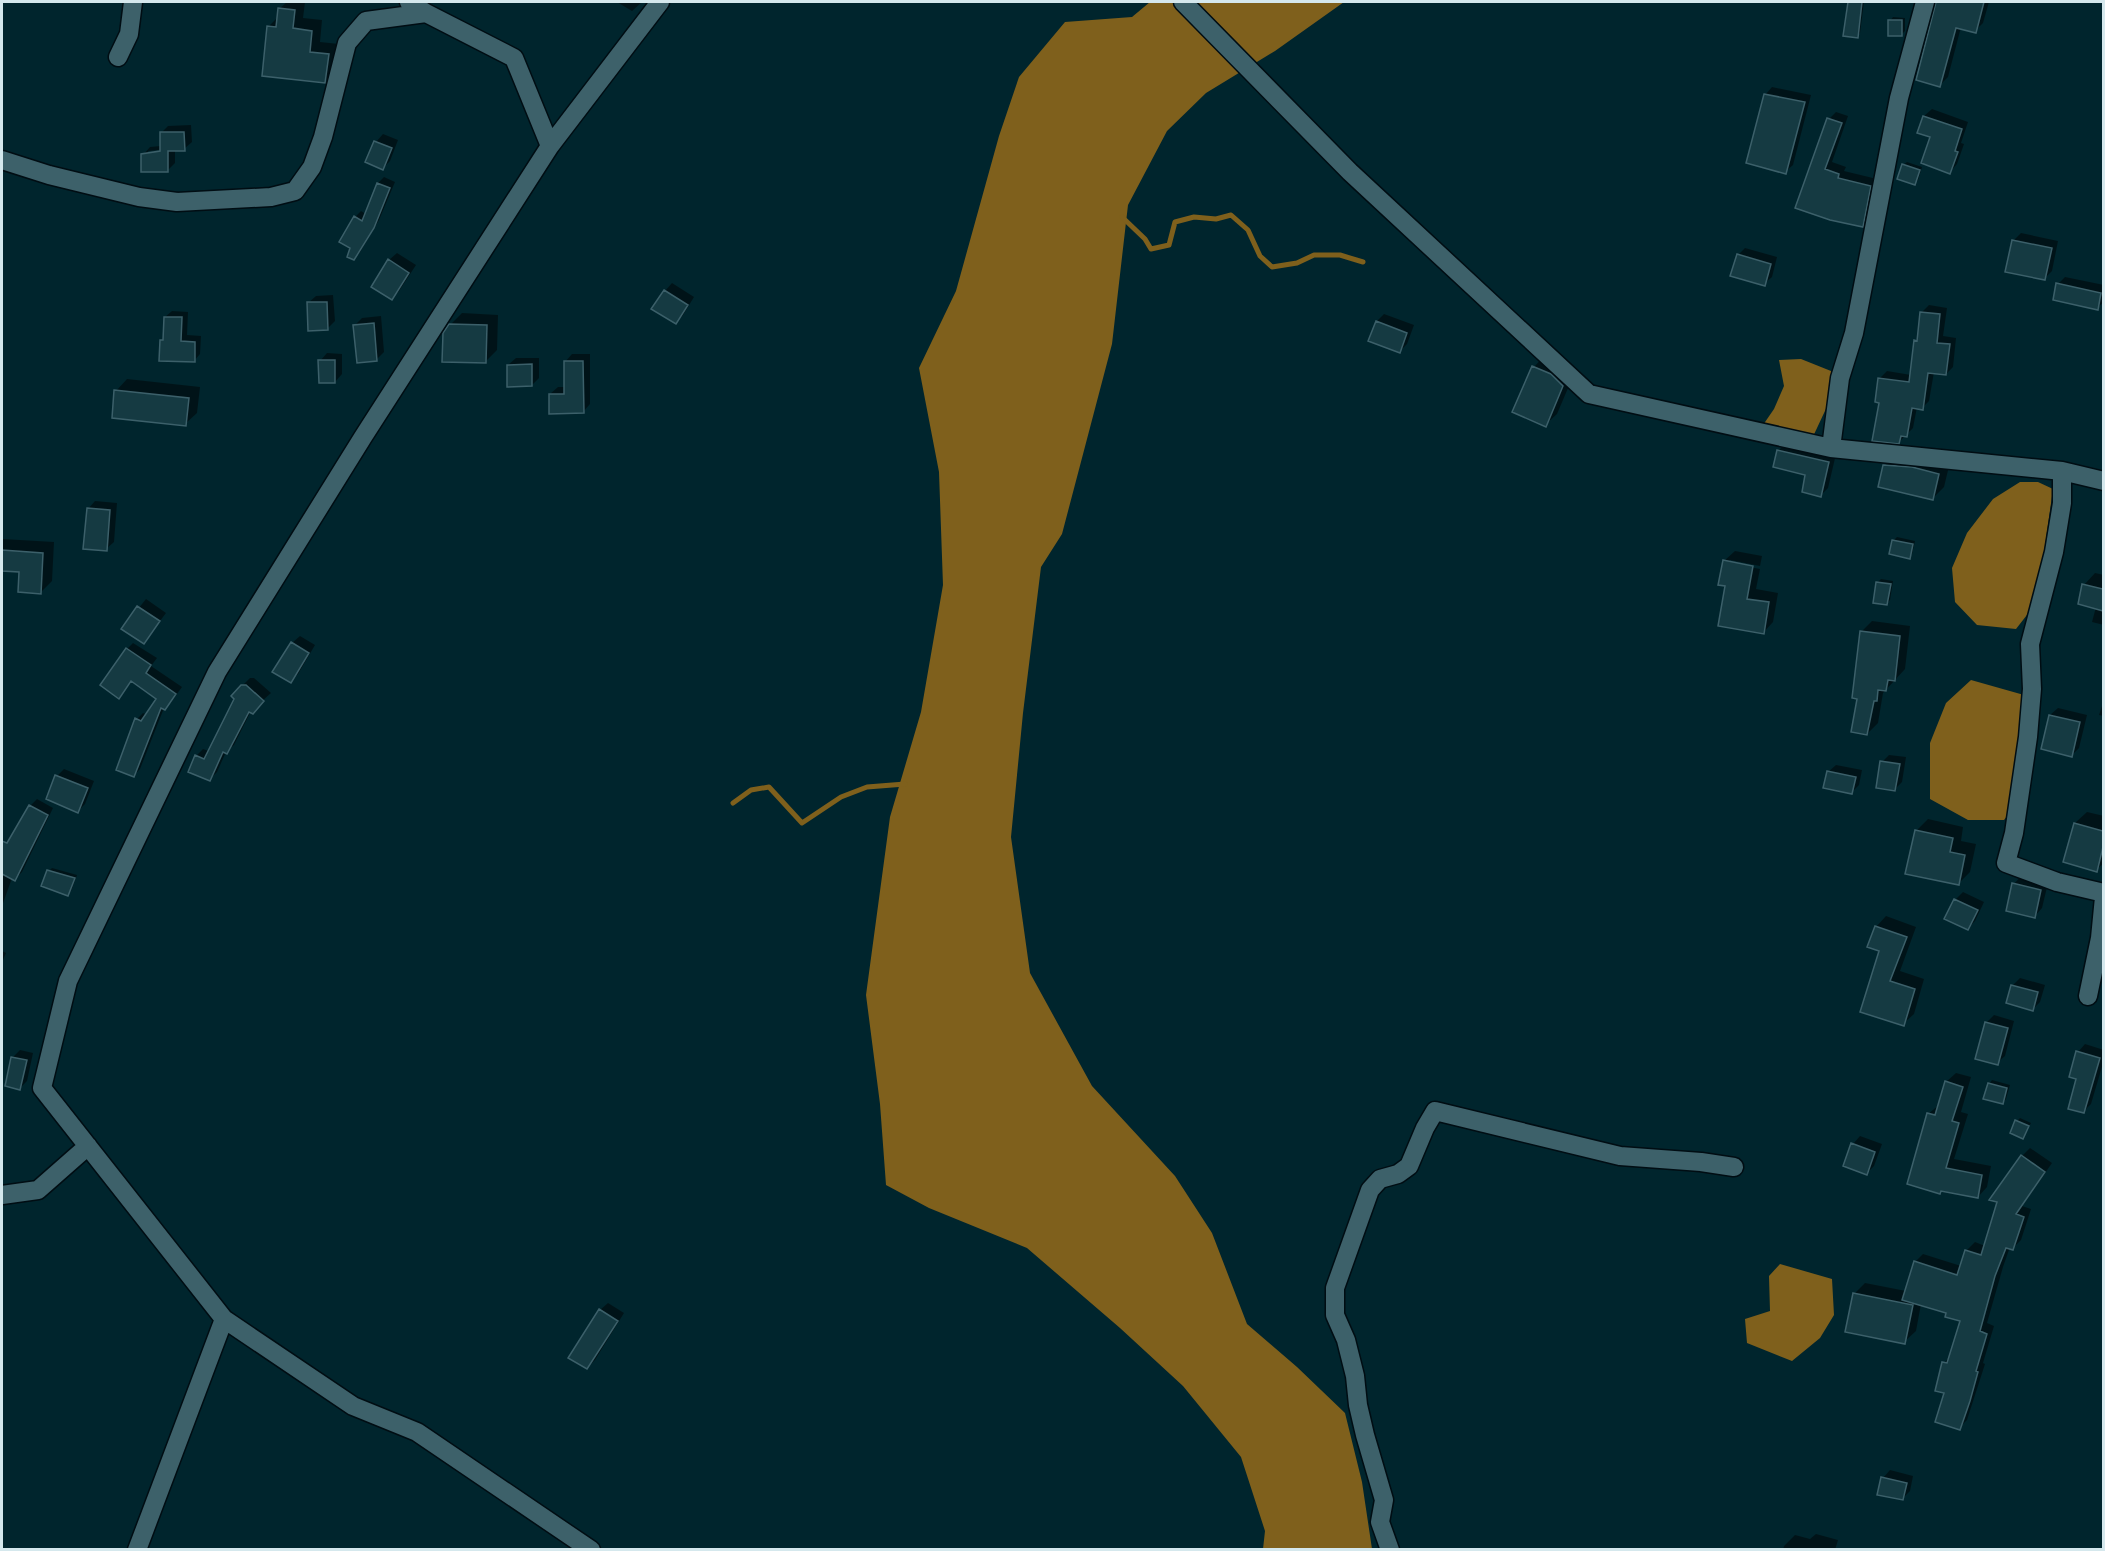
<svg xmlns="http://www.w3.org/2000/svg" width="2105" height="1551" font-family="Lato,sans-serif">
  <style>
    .water { fill: #7f601c }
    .shadow { fill: #0007; fill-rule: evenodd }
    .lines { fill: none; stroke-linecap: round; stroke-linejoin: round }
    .stream { stroke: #7f601c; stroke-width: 5 }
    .building { fill: #153a42; stroke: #3c606a; stroke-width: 1.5 }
    .minor-casing { stroke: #000d13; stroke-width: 21 }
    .minor { stroke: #3d616a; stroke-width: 18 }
  </style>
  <rect width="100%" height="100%" fill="#00252d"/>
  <path class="water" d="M1150,2H1344L1275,51L1206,93L1167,131L1128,205L1112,344L1062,534L1041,567L1023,713L1011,837L1030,973L1092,1086L1175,1176L1212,1233L1247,1324L1297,1367L1345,1413L1362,1482L1372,1549H1263L1265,1531L1241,1457L1183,1386L1120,1328L1027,1248L929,1208L886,1185L880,1104L866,995L890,817L921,712L943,585L939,472L919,368L956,291L999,136L1019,77L1065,22L1132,17Z
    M1801,359L1831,371V398L1810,443L1763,425L1774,409L1784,386L1779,360Z
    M2020,482H2038L2053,489L2043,560L2030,611L2016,629L1977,625L1955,602L1952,568L1967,533L1993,499Z
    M1971,680L2024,695L2012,810L2004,820H1968L1930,799V743L1946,703Z
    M1780,1264L1832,1279L1834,1315L1820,1338L1792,1361L1747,1343L1745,1319L1770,1311L1769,1276Z"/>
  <path class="shadow" d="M287,2H305L303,18L322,20L320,42L339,44L336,70L325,81L269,26L279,16V9Z
    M617,2H642L632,11Z
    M1849,2H1864L1860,33L1857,36L1845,35Z
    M1937,2H1989L1983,23L1975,31L1961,27L1948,77L1940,85Z
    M1893,17L1905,18V31L1901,35L1890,21Z
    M1772,87L1811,95L1793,165L1785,172L1765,95Z
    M1932,109L1968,122L1961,143L1964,144L1957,164L1950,172L1931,136L1924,116Z
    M1836,112L1848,116L1832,162L1846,167L1844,171L1877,179L1870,218L1862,226L1797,207L1829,119Z
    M191,125L192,142L184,149L175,150V163L167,171L143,155L150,147L161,146V133L168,126ZM167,149L148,155V151Z
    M383,134L398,140L390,161L383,168L367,161L376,142Z
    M1907,162L1922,167L1918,180L1914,184L1903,165Z
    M384,177L395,182L379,220L360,252L354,258L355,217L361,211L366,214L378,183Z
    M2021,233L2058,241L2052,271L2044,279L2014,240Z
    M1745,248L1777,257L1772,277L1764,284L1738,255Z
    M397,253L416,265L399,291L392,298L389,260Z
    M2065,277L2104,285V302L2097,308L2058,284Z
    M672,283L694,297L683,315L676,323L665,291Z
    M333,295L335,321L327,329L308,303L316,296Z
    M1929,305L1947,308L1943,336L1956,338L1953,367L1946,374L1934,372L1929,401L1922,408L1917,407L1913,428L1899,442L1881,402L1880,378L1887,371L1911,375L1915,341L1919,337L1922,312Z
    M172,311L188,312L187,335L201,336L200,354L194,361L162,341L165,338V317Z
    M462,313L498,315L497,350L485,362L450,325Z
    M1384,314L1414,325L1407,344L1400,351L1377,321Z
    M381,316L384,352L376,360L355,325L362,318Z
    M327,353L342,354V374L335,382L320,361Z
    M572,354H590V404L583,412L550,394L558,387H565V362Z
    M1545,355L1574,374L1557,414L1545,425L1534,367Z
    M516,358H539V378L532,385L508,365Z
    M127,379L200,387L197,413L185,424L116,391Z
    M1786,443L1836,454L1828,488L1821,495L1807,474L1779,450Z
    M1896,454L1950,462L1944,487L1933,498L1885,465Z
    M95,501L117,503L114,542L106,549L88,509Z
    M1897,537L1915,541L1912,554L1909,557L1891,553L1894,540Z
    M3,539L54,542L52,581L41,592L21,571L2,569Z
    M1735,551L1762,556L1760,566L1730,560V563L1760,569L1756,589L1778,593L1773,622L1763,633L1727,585L1724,561Z
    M2095,573L2104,575V625L2092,622L2096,607L2084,585Z
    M1881,579L1893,581L1890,600L1887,603L1878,582Z
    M146,599L166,613L144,642L123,628Z
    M1872,621L1910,626L1905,669L1883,693L1878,723L1867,734L1859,697L1861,632Z
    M300,636L315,645L298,674L290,681L292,643Z
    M133,643L157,658L151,666L182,687L171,702L164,708L140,769L133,776L137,719L143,713L147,715L158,698L133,680L119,697L127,649Z
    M250,678H254L271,693L251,711L234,745L226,752L217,772L210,779L196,756L203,749L209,751L242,686Z
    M2104,700V716L2099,715Z
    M2058,708L2087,715L2079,748L2072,755L2050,715Z
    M1889,755L1906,757L1902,782L1895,789L1882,762Z
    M1836,765L1862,770L1859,785L1851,793L1828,772Z
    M64,769L94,781L85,804L78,811L57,776Z
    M37,799L53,808L22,872L15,879L12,878L2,906V850L30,806Z
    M2087,812L2104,816V863L2096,870L2075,823Z
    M1928,819L1963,827L1961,841L1976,844L1970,872L1958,884L1916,831Z
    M52,868L77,875L71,891L67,894L49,871Z
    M2021,876L2048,883L2042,908L2035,916L2014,884Z
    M1963,892L1984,902L1975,921L1968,928L1955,900Z
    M1886,916L1916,927L1900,971L1924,979L1914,1014L1903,1024L1862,1011L1881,950L1876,927Z
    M2,951L6,953L2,962Z
    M2020,978L2045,985L2040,1002L2033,1009L2013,985Z
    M1994,1015L2014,1021L2005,1056L1997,1063L1977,1058L1987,1022Z
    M2085,1044L2104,1050V1060L2091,1104L2083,1112L2078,1052Z
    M20,1050L33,1053L27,1081L20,1088L13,1057Z
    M1956,1073L1971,1077L1961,1112L1968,1114L1954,1159L1991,1166L1987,1187L1978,1197L1942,1190L1928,1114L1939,1105L1946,1082Z
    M1992,1080L2010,1085L2006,1099L2003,1103L1989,1084Z
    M2020,1118L2031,1123L2023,1137L2017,1121Z
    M1860,1136L1882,1144L1874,1166L1867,1173L1845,1165L1853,1144Z
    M2030,1148L2052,1163L2022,1206L2031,1209L2021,1240L2013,1248L2010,1247L2003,1267L1987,1323L1994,1326L1983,1363L1985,1364L1967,1420L1959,1428L1946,1392L1944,1363L1951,1356L1962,1320L1948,1312L1921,1304L1916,1331L1904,1342L1854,1294L1865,1283L1906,1291L1915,1262L1923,1254L1961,1266L1967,1250L1975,1242L1985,1246L2022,1156Z
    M608,1303L624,1313L595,1360L587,1368L600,1310Z
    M1890,1470L1913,1476L1910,1491L1902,1499L1883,1478Z
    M1816,1534L1838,1540L1835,1550H1783L1784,1546L1795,1535L1810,1539Z"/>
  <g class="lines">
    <path class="stream" d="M1122,217L1145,239L1151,249L1169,245L1175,222L1194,217L1216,219L1231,215L1248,230L1260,256L1272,267L1297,263L1314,255H1340L1363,262
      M733,803L751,790L769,787L802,823L841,797L867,787L905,784"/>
  </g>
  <path class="building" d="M1848,2H1862L1858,38L1843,36Z
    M1936,2H1984L1976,33L1956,28L1940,87L1916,80Z
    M278,8L295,10L293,28L312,31L310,52L329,54L325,83L262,76L267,26L276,27Z
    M1888,20H1902V36H1888Z
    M1764,94L1805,102L1786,174L1746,163Z
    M1923,116L1962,129L1955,151L1958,152L1950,174L1921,163L1930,137L1917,133Z
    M1827,118L1842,123L1825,169L1839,174L1838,178L1871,186L1863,227L1830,220L1795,208Z
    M160,132H184L185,151H168V172H141V154L160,151Z
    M374,141L392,148L383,170L365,162Z
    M1902,164L1920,170L1915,185L1897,179Z
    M377,183L390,188L374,228L354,260L347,257L350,248L339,242L354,216L362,221Z
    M2012,240L2052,248L2045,280L2005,272Z
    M1737,254L1771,264L1765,286L1730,276Z
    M388,259L409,273L392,300L371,287Z
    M2056,283L2101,293L2098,310L2053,300Z
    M664,290L688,305L676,324L651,309Z
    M307,302H327L328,330L308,331Z
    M1920,312L1940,314L1937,343L1950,344L1946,375L1928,373L1923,410L1912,408L1907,437L1901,436L1899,444L1872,441L1879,403L1875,402L1878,378L1909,382L1914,340L1917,341Z
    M164,317H182L181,341L195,342V362L159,361L160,340H163Z
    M1376,321L1407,333L1400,353L1368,341Z
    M374,323L377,361L357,363L353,325Z
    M449,324L487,325L486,363L442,362L443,333Z
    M318,360H335V383H319Z
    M564,361H583L584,413L549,414V394H564Z
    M532,364V386L507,387V365Z
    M1532,366L1551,374L1563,386L1546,427L1512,412Z
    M114,390L189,398L186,426L112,418Z
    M1777,450L1829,462L1821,497L1802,492L1805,475L1773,467Z
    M1883,465L1912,467L1939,474L1933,500L1878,487Z
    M87,508L110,510L107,551L83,549Z
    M1892,540L1913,544L1910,559L1889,554Z
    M2,550L43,553L41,594L18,592L19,572L2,571Z
    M1723,560L1753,566L1747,599L1769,602L1764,634L1718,626L1725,586L1718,585Z
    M1876,582L1891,584L1887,605L1873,603Z
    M2082,584L2103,589V611L2078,604Z
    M137,606L160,621L144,644L121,629Z
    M1860,631L1900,636L1895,681L1888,680L1886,691L1878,690L1877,701H1874L1867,735L1851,732L1857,699L1852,698Z
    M291,642L309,653L291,683L272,672Z
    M126,648L151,665L146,673L176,694L165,710L161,708L134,777L116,770L135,718L141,721L156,699L131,681L119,699L100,685Z
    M241,685H246L264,701L253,714L249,712L227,754L223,752L210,781L188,772L195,755L204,759L234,699L231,696Z
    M2049,715L2080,722L2072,757L2041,749Z
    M1880,761L1900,764L1895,791L1876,788Z
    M1827,771L1856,777L1852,794L1823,788Z
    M55,775L88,788L78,813L46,799Z
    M29,805L48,815L15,881L2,874V841L7,843Z
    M2074,823L2103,831V847L2097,872L2063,862Z
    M1915,830L1953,838L1950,852L1965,855L1959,885L1905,874Z
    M47,870L75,878L68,896L41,886Z
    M2012,883L2041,890L2035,918L2006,911Z
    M1954,899L1978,910L1968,930L1944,919Z
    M1875,926L1907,937L1890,981L1915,989L1904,1026L1860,1012L1879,951L1867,947Z
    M2011,985L2038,992L2033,1011L2006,1003Z
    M1985,1022L2008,1028L1998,1065L1975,1059Z
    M2076,1051L2100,1058L2084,1113L2068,1109L2076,1079L2069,1077Z
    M11,1057L27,1060L20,1090L5,1086Z
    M1945,1081L1963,1087L1952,1121L1959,1123L1946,1168L1982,1175L1978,1198L1941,1191L1940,1194L1907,1184L1927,1113L1935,1115Z
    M1988,1083L2007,1088L2003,1104L1983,1099Z
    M2015,1120L2029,1126L2023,1139L2010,1133Z
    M1851,1143L1875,1152L1867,1175L1843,1166Z
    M2021,1155L2045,1172L2016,1214L2024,1217L2013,1250L2006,1248L1995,1276L1980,1331L1987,1334L1976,1371L1978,1372L1970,1401L1960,1430L1935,1422L1944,1393L1935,1391L1942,1362L1947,1363L1960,1321L1945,1317L1946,1313L1902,1300L1914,1261L1957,1275L1965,1250L1981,1255L1997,1202L1989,1200Z
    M1853,1293L1913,1305L1905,1344L1845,1332Z
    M599,1309L618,1321L587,1369L568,1358Z
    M1881,1477L1907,1483L1903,1500L1877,1495Z"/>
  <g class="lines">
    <g class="minor-casing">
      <path id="minor" d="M409,2L426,13L514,58L550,146
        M1183,2L1350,172L1589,394L1831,448L2062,471L2104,481
        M118,57L129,34L133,2
        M2,160L49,175L139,197L177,202L271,197L295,191L312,167L323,137L347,43L366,21L426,13
        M1831,448L1840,378L1854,333L1899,98L1925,2
        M2062,471V503L2054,552L2030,644L2032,689L2028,737L2014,833L2006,863L2057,882L2104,893
        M2088,996L2100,938L2104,897
        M2,1195L38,1190L88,1146
        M137,1550L224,1319
        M591,1550L417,1432L353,1406L224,1319L42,1088L68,981L217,672L363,437L550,146L660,2
        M1390,1550L1380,1522L1384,1500L1365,1435L1358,1405L1355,1376L1346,1340L1335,1315V1288L1370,1190L1380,1179L1398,1174L1409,1166L1425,1128L1435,1111L1620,1156L1701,1162L1734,1167"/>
    </g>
    <use href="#minor" class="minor"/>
  </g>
  <rect width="2105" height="1551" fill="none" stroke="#d5e8ed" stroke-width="6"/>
</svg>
